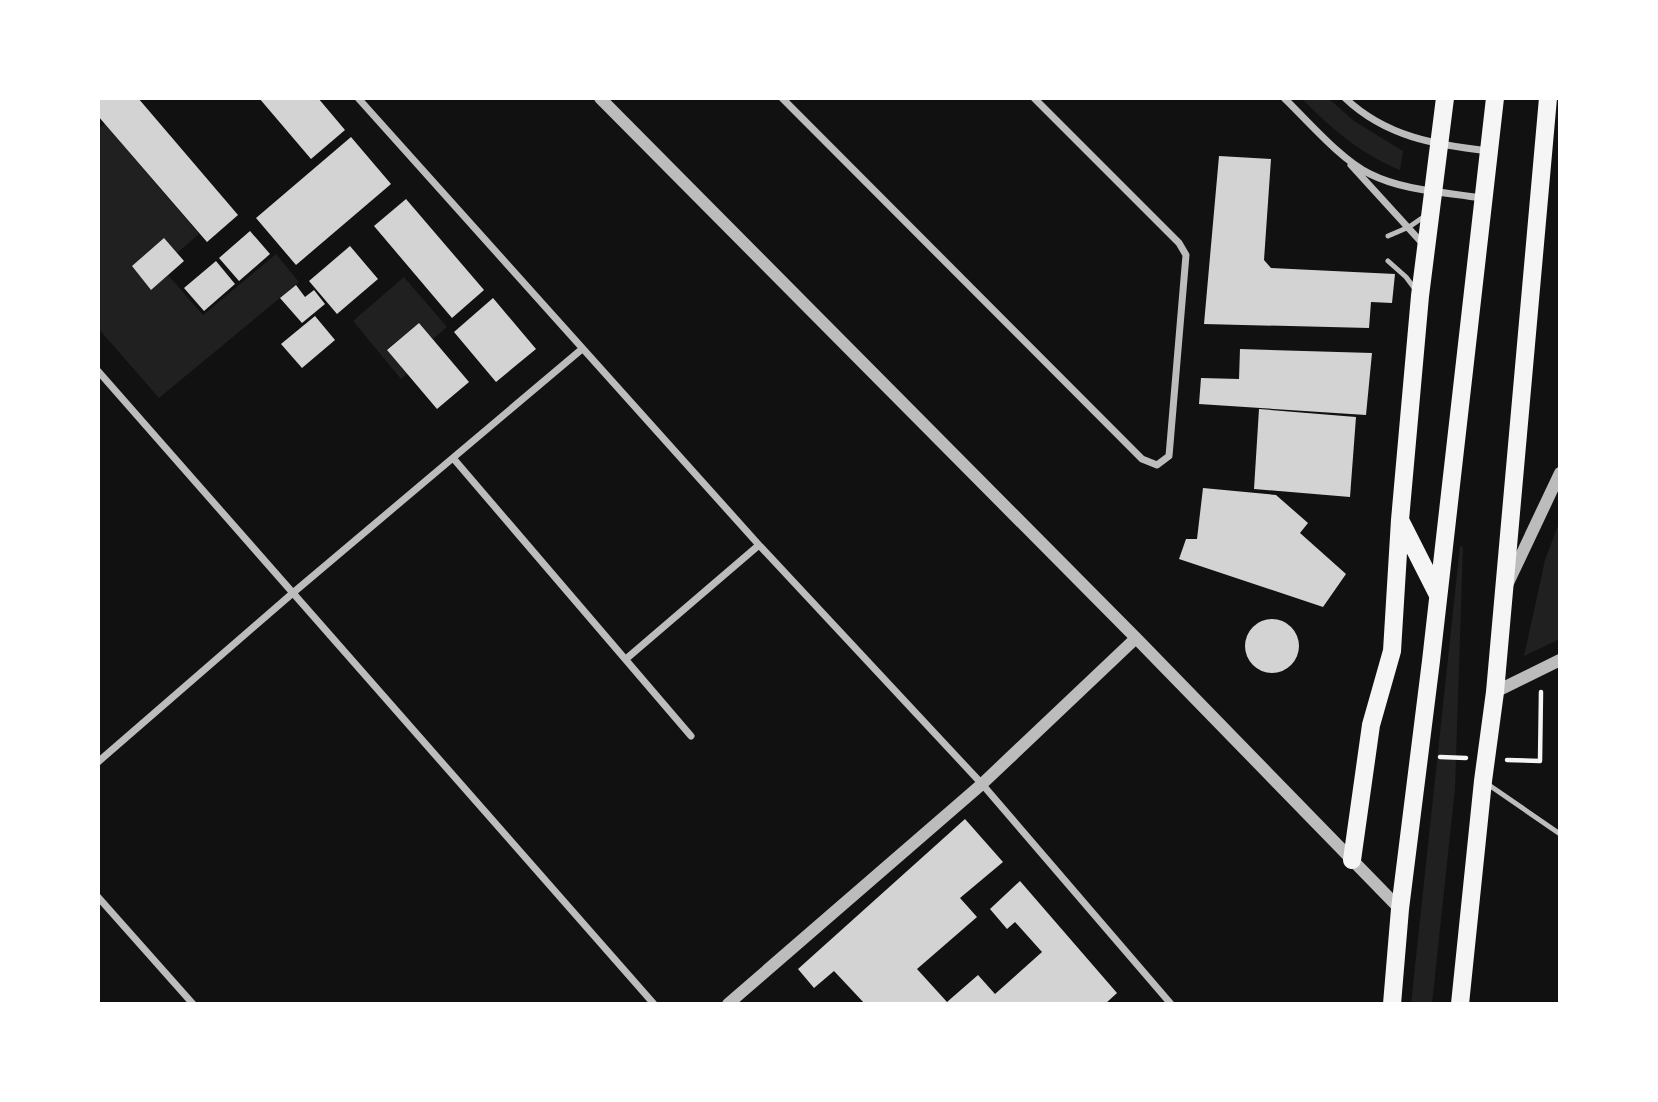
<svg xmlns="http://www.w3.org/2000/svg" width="1658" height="1102" font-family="Poppins,sans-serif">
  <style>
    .green { fill: #202020 }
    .building { fill: #d3d3d3 }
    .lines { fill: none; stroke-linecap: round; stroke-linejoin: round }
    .path { stroke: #f5f5f5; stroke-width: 4.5 }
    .service { stroke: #bcbcbc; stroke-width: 5 }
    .minor { stroke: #bcbcbc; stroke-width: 7 }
    .tertiary { stroke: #bcbcbc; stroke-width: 12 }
    .primary { stroke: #f5f5f5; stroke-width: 18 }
  </style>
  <rect width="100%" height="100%" fill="#111"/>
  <path class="green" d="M1301,98H1328L1354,121L1403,151L1400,170C1360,154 1331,128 1301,98Z
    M105,124L199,234L177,253L164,238L132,266L151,290L168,275L203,315L276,254L299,282L159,398L98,328V129Z
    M404,277L447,327L433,339L419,323L387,349L407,374L401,379L353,321Z
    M1560,520V639L1524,656L1545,560Z
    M1460,546L1463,547L1455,788L1432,1004H1411Z"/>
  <path class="building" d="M100,98H138L238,215L207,242L98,116V100Z
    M259,98H318L345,130L311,159Z
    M351,137L391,184L296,265L256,218Z
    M1219,156L1271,159L1264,260L1271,268L1395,274L1392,303L1371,302L1369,328L1204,324Z
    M406,199L484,290L452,318L374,226Z
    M250,231L270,254L239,281L219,258Z
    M164,238L184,261L151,290L132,266Z
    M350,246L378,279L337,314L309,281Z
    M216,261L235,284L204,311L184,288Z
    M296,285L305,297L314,290L325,304L302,323L280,298Z
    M493,298L536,349L496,382L454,332Z
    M315,316L335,340L302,368L281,344Z
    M419,323L469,382L437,409L387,350Z
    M1240,349L1372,353L1366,415L1199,404L1201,378L1239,379Z
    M1259,409L1356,417L1350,497L1254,489Z
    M1203,488L1276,495L1308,523L1300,533L1346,574L1323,607L1179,559L1186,539H1197Z
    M1245 646a27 27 0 1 1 54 0a27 27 0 1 1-54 0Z
    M965,819L1003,862L960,898L977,917L917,969L947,1002L978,975L995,994L1042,952L1015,922L1007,929L990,909L1020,881L1117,993L1105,1004H865L834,971L814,988L798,969Z"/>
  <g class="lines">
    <path class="path" d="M1440,757L1466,758
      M1507,760L1540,761L1541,692"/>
    <path class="service" d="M1388,236L1409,227L1425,216
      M1388,261L1406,277L1415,289
      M1486,783L1560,834"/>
    <path class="minor" d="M358,98L759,545L982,784L1171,1004
      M782,98L1142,459L1157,465L1169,456L1186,255L1179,243L1034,98
      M1284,98C1308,121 1341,160 1370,174C1404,191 1445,192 1482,198
      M1345,98C1386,137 1436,145 1489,151
      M1351,165L1423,244
      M98,371L654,1004
      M453,458L691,736
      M626,659L759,545
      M98,762L294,592L582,349
      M98,897L193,1004"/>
    <path class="tertiary" d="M600,98L1136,638L1400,909
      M1508,583L1560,473
      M1495,692L1560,660
      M728,1004L982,784L1136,638"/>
    <path class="primary" d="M1438,595L1400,520L1420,296L1445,98
      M1352,860L1371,725L1392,651L1400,520
      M1392,1004L1400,909L1431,661L1495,98
      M1460,1004L1483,781L1495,692L1548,98"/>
  </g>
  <rect width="1658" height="1102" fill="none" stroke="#ffffff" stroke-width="200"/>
</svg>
